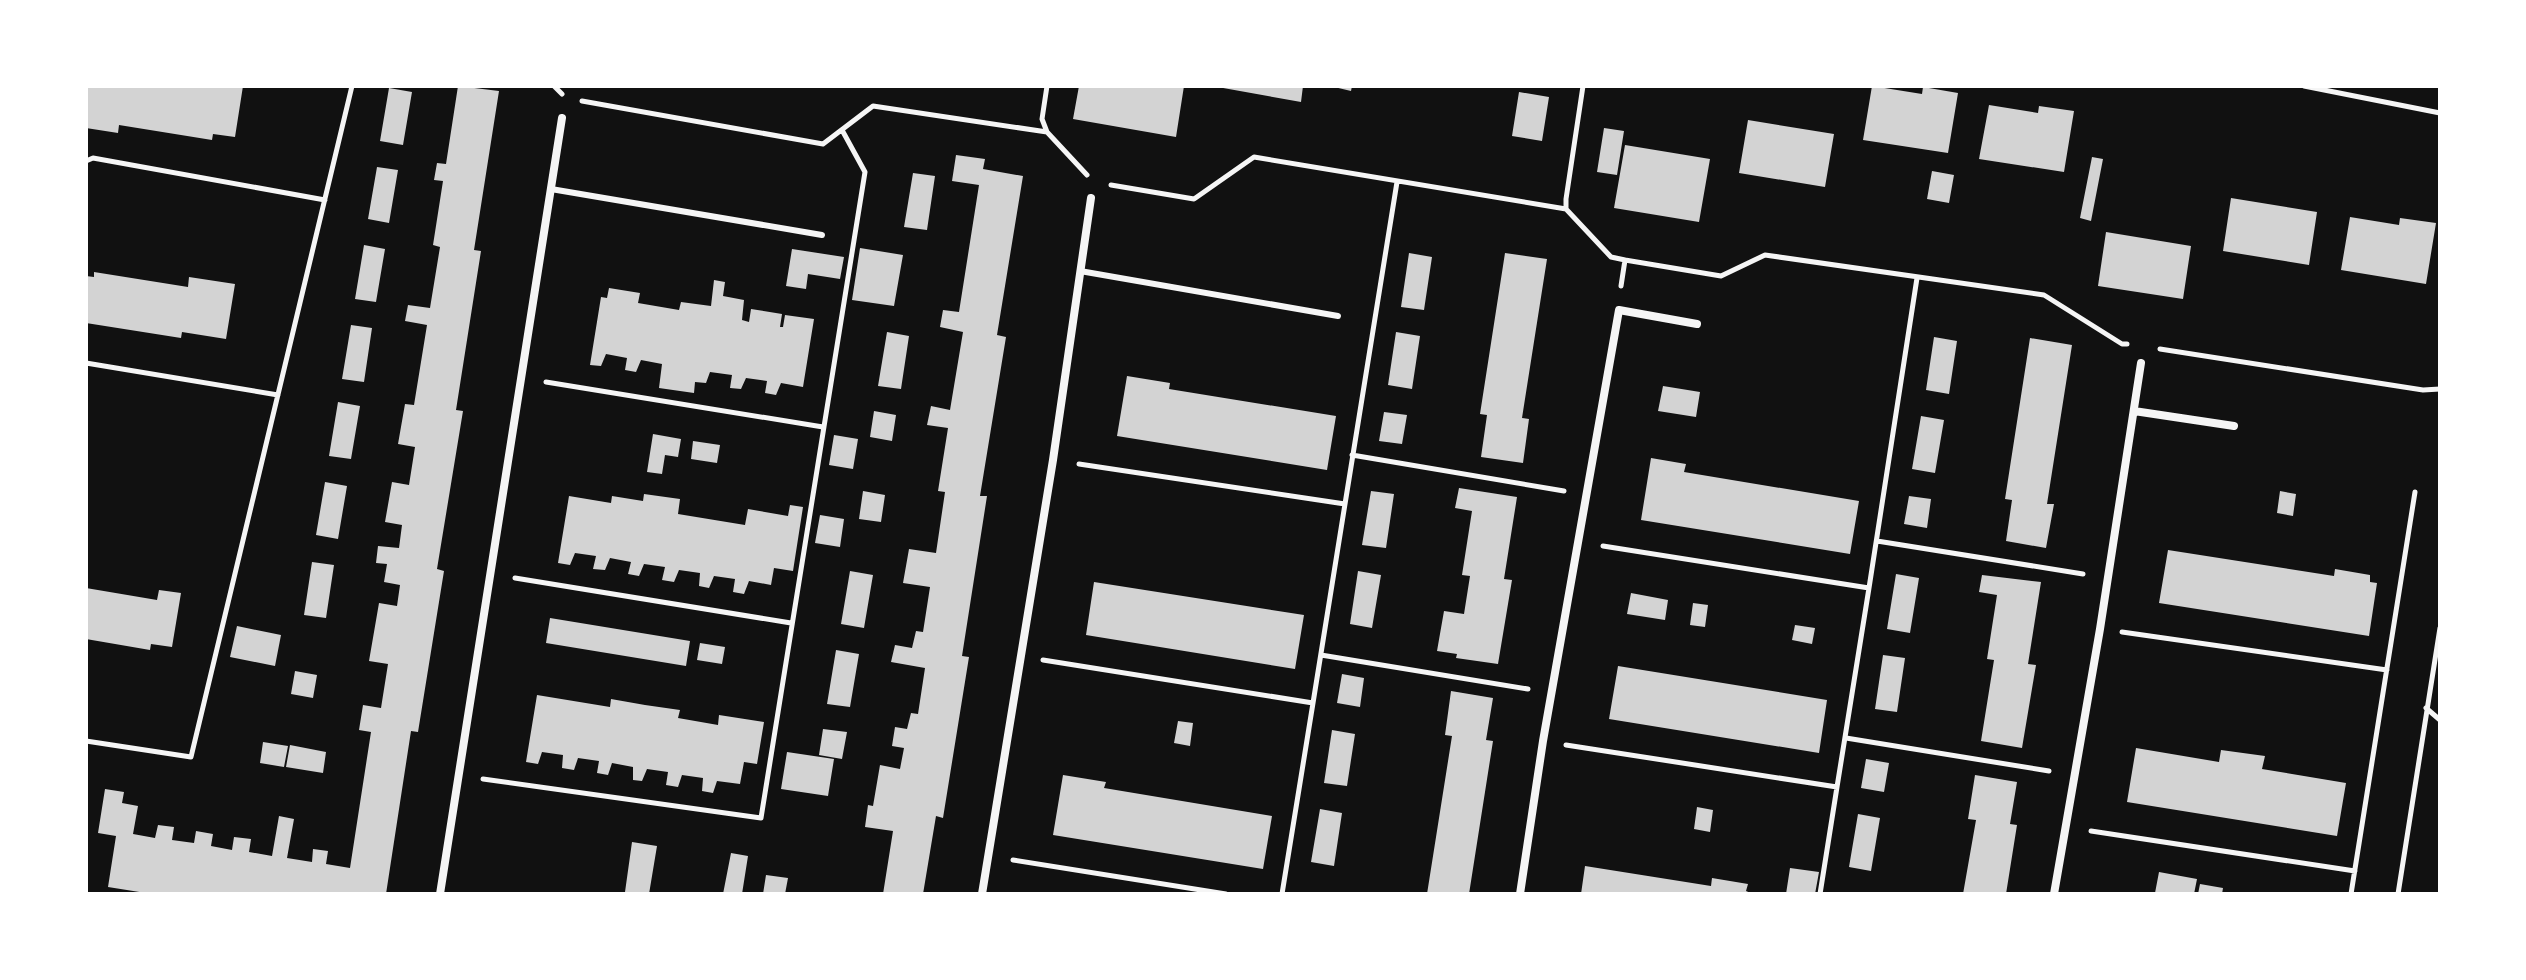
<svg xmlns="http://www.w3.org/2000/svg" width="2526" height="980" font-family="Helvetica,sans-serif">
  <style>
    .building { fill: #d3d3d3 }
    .lines { fill: none; stroke-linecap: round; stroke-linejoin: round }
    .path { stroke: #f5f5f5; stroke-width: 5 }
    .service { stroke: #f5f5f5; stroke-width: 6 }
    .minor { stroke: #f5f5f5; stroke-width: 8 }
  </style>
  <rect width="100%" height="100%" fill="#111"/>
  <path class="building" d="M86,86H243L235,137L213,134L212,140L119,125L118,133L86,128Z
    M458,86L499,91L474,250L481,251L456,410L463,411L437,569L444,571L418,732L411,731L386,894H152L108,887L116,836L98,833L105,789L124,792L122,803L138,806L133,834L155,838L158,825L174,827L172,840L194,843L196,831L213,834L211,846L232,850L234,837L251,839L249,852L272,856L279,816L294,819L287,858L312,862L313,849L328,851L326,864L350,868L371,732L359,730L363,705L381,708L388,664L369,661L379,603L397,606L400,585L384,582L387,564L376,563L378,546L399,548L402,525L385,522L392,482L409,485L415,447L398,444L405,404L414,405L427,325L405,321L408,305L430,308L440,247L433,245L443,181L434,180L437,163L446,164Z
    M1079,86H1184L1176,137L1073,119Z
    M1212,86H1303L1301,102Z
    M1330,86H1352L1351,91Z
    M1872,86L1922,94L1923,87L1958,93L1948,153L1863,140Z
    M389,88L412,92L403,145L380,141Z
    M1519,92L1549,97L1542,141L1512,136Z
    M1989,105L2038,113L2039,106L2074,111L2064,172L1979,159Z
    M1748,120L1834,134L1825,187L1739,173Z
    M1604,128L1624,131L1617,175L1597,172Z
    M1625,145L1710,159L1699,222L1614,208Z
    M956,155L985,159L983,169L1023,176L997,335L1006,337L980,496H987L962,656L969,657L943,818L936,816L923,894H883L893,831L865,827L868,805L873,806L880,765L900,769L904,748L892,746L895,727L907,729L911,713L918,714L925,668L891,662L895,645L912,648L916,631L923,632L930,587L903,583L909,549L936,553L945,492L938,491L948,428L927,425L931,406L950,410L963,332L940,327L943,310L959,312L979,185L952,181Z
    M2092,157L2103,159L2091,221L2080,218Z
    M377,167L398,170L389,223L368,219Z
    M1932,171L1954,175L1949,203L1927,199Z
    M913,173L935,176L927,230L904,227Z
    M2231,198L2317,212L2309,265L2223,251Z
    M2350,217L2399,225L2400,218L2436,223L2426,284L2341,270Z
    M2106,232L2191,246L2183,299L2098,286Z
    M364,245L385,249L376,302L355,299Z
    M860,248L903,255L894,306L852,300Z
    M792,249L844,257L840,279L808,274L806,289L786,286Z
    M1409,253L1432,257L1424,310L1401,307Z
    M1505,253L1547,259L1522,418L1529,419L1523,463L1481,457L1487,415L1480,414Z
    M94,272L188,287L189,277L235,284L226,339L182,332L181,338L86,323V276L94,277Z
    M714,280L725,282L723,296L744,300L742,320L749,322L751,309L782,314L780,327H783L785,315L814,319L803,387L781,383L776,395L765,393L767,381L746,378L741,389L730,388L732,375L710,372L706,383L695,382L694,393L659,388L662,364L641,360L636,372L625,370L627,358L606,354L601,366L590,365L601,297L607,298L609,288L640,293L638,303L679,310L681,302L711,306Z
    M351,325L372,328L364,382L342,379Z
    M887,332L909,336L901,389L878,386Z
    M1396,332L1420,336L1412,389L1388,385Z
    M1934,337L1957,341L1949,394L1926,390Z
    M2030,338L2072,345L2047,504H2054L2046,548L2006,541L2012,500L2005,499Z
    M1127,376L1170,383L1169,389L1336,416L1327,470L1117,436Z
    M1663,386L1700,392L1696,417L1658,411Z
    M338,402L360,406L351,459L329,456Z
    M874,411L896,415L892,441L870,437Z
    M1384,412L1407,415L1402,444L1379,441Z
    M1921,416L1944,420L1935,473L1912,469Z
    M653,434L681,439L678,457L665,455L662,474L647,472Z
    M834,435L858,439L853,469L829,465Z
    M693,441L720,445L717,463L691,459Z
    M1651,458L1686,464L1684,472L1859,501L1850,554L1641,520Z
    M325,482L347,486L338,539L316,535Z
    M1459,488L1517,497L1504,579L1512,580L1498,664L1456,658L1457,654L1437,651L1444,611L1464,614L1470,576L1462,575L1472,511L1455,508Z
    M863,491L885,495L881,522L859,519Z
    M1371,491L1394,494L1386,548L1362,545Z
    M2280,491L2296,494L2293,516L2277,513Z
    M644,494L680,499L678,514L745,525L748,509L788,516L790,505L803,507L793,571L774,568L771,585L749,581L744,594L733,592L735,579L714,576L709,588L699,586L700,573L679,570L674,582L662,580L665,567L644,564L639,576L628,574L631,562L610,558L605,570L593,569L596,556L575,553L570,565L558,563L569,496L611,503L612,496L643,501Z
    M1909,496L1931,499L1927,528L1904,524Z
    M820,515L844,519L840,547L815,543Z
    M2168,550L2334,576L2335,569L2370,575V582L2377,583L2369,636L2159,603Z
    M312,562L334,565L326,618L304,615Z
    M850,571L873,575L864,628L841,624Z
    M1358,571L1381,575L1372,628L1350,624Z
    M1896,574L1919,578L1910,633L1887,629Z
    M1982,575L2041,582L2028,664L2036,665L2022,748L1981,741L1994,660L1987,659L1997,595L1979,592Z
    M1094,582L1304,615L1295,669L1086,635Z
    M86,588L157,600L159,590L181,593L172,647L151,644L150,650L86,639Z
    M1631,593L1668,600L1665,620L1627,614Z
    M1693,603L1708,605L1705,627L1690,625Z
    M550,618L690,641L686,666L546,643Z
    M1795,625L1815,628L1812,644L1792,640Z
    M237,626L281,635L275,666L230,657Z
    M700,643L725,647L722,664L697,660Z
    M836,650L859,654L850,707L827,704Z
    M1883,655L1905,658L1897,712L1875,709Z
    M1618,666L1827,700L1819,753L1609,719Z
    M295,671L317,675L313,698L291,694Z
    M1342,674L1364,678L1360,707L1337,703Z
    M1451,691L1493,698L1486,740L1493,741L1469,894H1427L1452,736L1445,735Z
    M537,695L610,707L611,699L645,705L680,710L678,718L718,725L719,715L764,722L757,764L744,762L740,784L717,781L713,793L702,791L703,778L682,775L678,787L666,785L668,772L647,769L642,781L633,780V767L612,763L608,775L597,773L599,761L578,758L574,770L562,768L563,755L542,752L538,764L526,762Z
    M1178,721L1193,723L1190,746L1174,743Z
    M823,729L847,732L842,759L819,755Z
    M1332,730L1355,734L1347,786L1324,783Z
    M263,742L288,746L284,767L260,763Z
    M290,745L326,752L323,773L286,767Z
    M2136,748L2219,762L2221,750L2265,756L2262,769L2346,783L2337,836L2127,802Z
    M787,752L834,759L828,796L781,789Z
    M1866,759L1889,763L1884,792L1861,788Z
    M1063,775L1106,782L1104,788L1272,816L1263,869L1053,835Z
    M1975,775L2017,782L2010,824L2017,825L2006,894H1963L1976,820L1968,819Z
    M1697,807L1713,810L1710,832L1694,829Z
    M1320,809L1342,813L1334,866L1311,862Z
    M1858,814L1880,818L1871,871L1849,867Z
    M632,842L657,846L649,894L625,892Z
    M731,853L748,856L742,894H723Z
    M1585,866L1711,886L1712,878L1748,884L1746,891L1753,894H1581Z
    M1790,868L1819,872L1815,894H1786Z
    M2159,872L2197,879L2194,894L2155,893Z
    M766,875L788,878L785,894H763Z
    M2200,884L2223,888L2222,894H2198Z"/>
  <g class="lines">
    <path class="path" d="M554,86L562,94
      M1047,86L1042,119L1047,132L1087,175
      M2304,86L2440,113
      M582,101L823,144L873,106L1047,132
      M86,161L93,158L325,200
      M1111,185L1194,199L1254,157L1566,209V199L1583,86
      M1566,209L1611,257L1625,260L1621,286
      M1625,260L1721,276L1765,255L2044,295L2122,344H2127
      M2160,349L2423,390L2440,389
      M86,363L278,395
      M546,382L823,427
      M1352,455L1564,491
      M1079,464L1345,504L1313,703
      M1345,504L1397,182
      M1877,541L2083,574
      M1603,546L1869,588L1837,787
      M515,578L791,623
      M1869,588L1917,278
      M2122,632L2387,670
      M1321,655L1528,689
      M1043,660L1313,703L1282,894
      M2426,708L2440,720
      M1846,738L2049,771
      M86,741L191,757L352,86
      M1566,745L1837,787L1820,894
      M483,779L761,818L865,172L842,130
      M2091,831L2355,871
      M1013,860L1226,894
      M2351,894L2415,492
      M2398,894L2440,628"/>
    <path class="service" d="M551,189L822,235
      M1080,271L1338,316"/>
    <path class="minor" d="M2134,411L2234,426
      M440,894L562,118
      M982,894L1053,460L1091,198
      M1520,894L1543,741L1619,310L1697,324
      M2054,894L2100,629L2141,363"/>
  </g>
  <rect width="2526" height="980" fill="none" stroke="#ffffff" stroke-width="176"/>
</svg>
